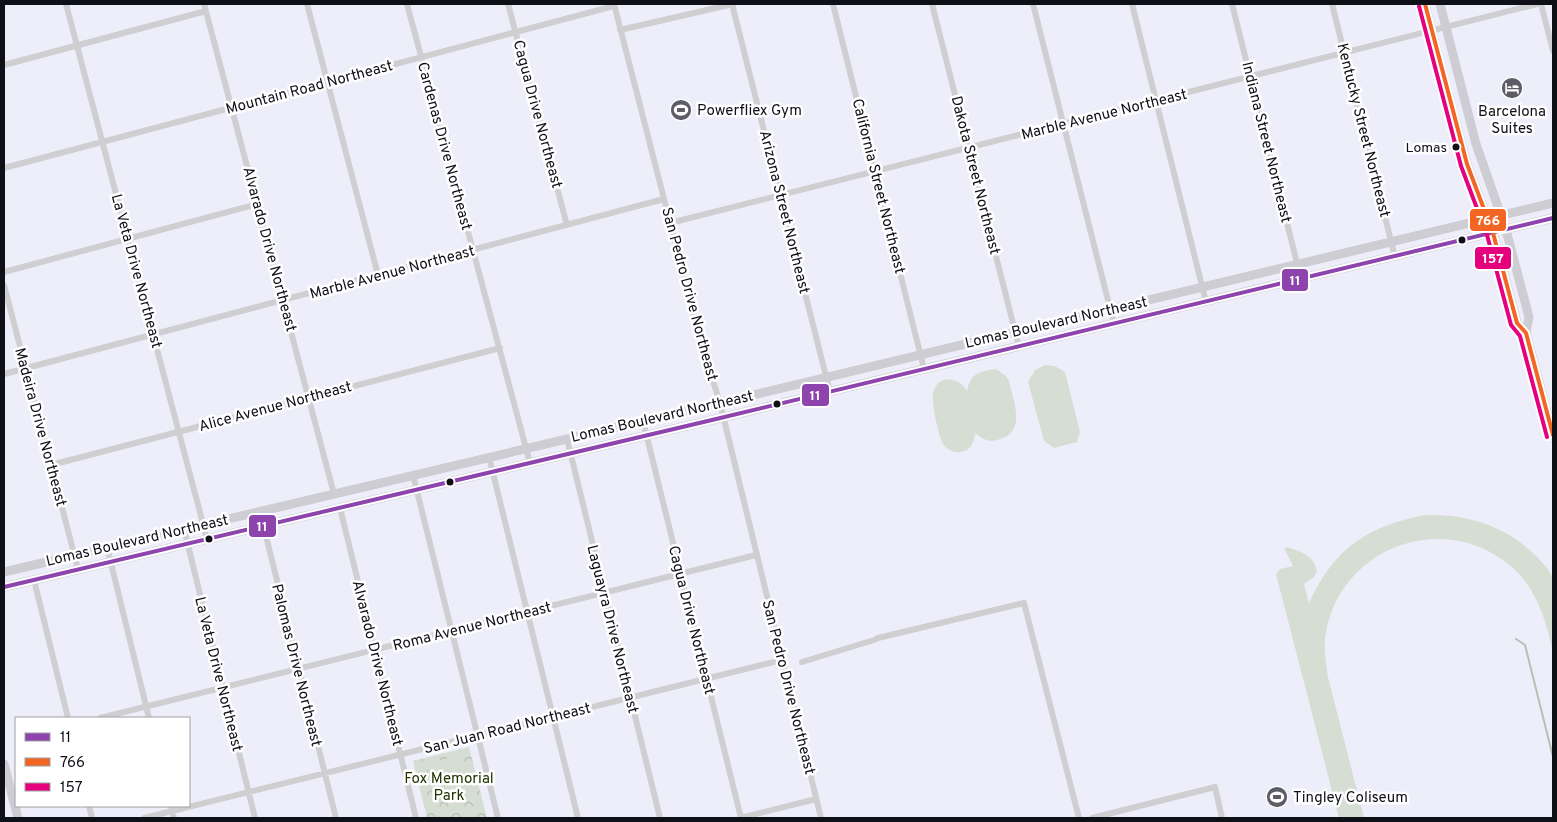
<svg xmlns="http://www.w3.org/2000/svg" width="1557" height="822" font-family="Overpass,sans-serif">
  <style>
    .forest { fill: url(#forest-crowns) }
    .pitch { fill: #d6ddd3 }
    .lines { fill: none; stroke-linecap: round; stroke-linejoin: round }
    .stream { stroke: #b8c0af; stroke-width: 2 }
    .minor { stroke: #cfcfd2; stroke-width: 6 }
    .major { stroke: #cdcdd3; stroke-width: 9 }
    .bus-1-casing { stroke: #fff; stroke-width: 8 }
    .bus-2-casing { stroke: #fff; stroke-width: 8 }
    .bus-3-casing { stroke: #fff; stroke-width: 8 }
    .bus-1 { stroke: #8e44ad; stroke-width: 4 }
    .bus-2 { stroke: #f26522; stroke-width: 4 }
    .bus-3 { stroke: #e5007d; stroke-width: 4 }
    .bus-dot { fill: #0f0f18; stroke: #fff; stroke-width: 2 }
    .labels { text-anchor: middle; stroke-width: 5; stroke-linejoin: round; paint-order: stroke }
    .bus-label { font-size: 14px; fill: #0f0f18; stroke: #fff; text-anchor: end }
    .street-label { font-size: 15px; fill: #0f0f18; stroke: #fff }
    .poi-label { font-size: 15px; fill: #0f0f18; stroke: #fff; text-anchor: start }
    .park-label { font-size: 15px; fill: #243200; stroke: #fff }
    .line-badge { stroke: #fff; stroke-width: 2 }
    .badge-label { font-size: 14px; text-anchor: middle; font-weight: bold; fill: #fff }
  </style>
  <defs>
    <pattern id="forest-crowns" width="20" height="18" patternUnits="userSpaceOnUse" patternTransform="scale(1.25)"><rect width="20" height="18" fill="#d6ddd3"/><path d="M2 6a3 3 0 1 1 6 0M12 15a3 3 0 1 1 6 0" fill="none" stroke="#b6bcb4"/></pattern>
  </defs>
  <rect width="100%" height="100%" fill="#edeefa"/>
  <path class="forest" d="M469,747L487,818H427L413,761Z"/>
  <path class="pitch" d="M1045,365L1055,366L1065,372L1080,432L1077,442L1054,448L1044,441L1028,382L1035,370Z
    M996,369L1006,376L1009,381C1013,400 1027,431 1000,439C989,443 984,440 975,433C974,442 971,451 960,452C953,453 947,449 943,444C939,438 931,401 933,394C937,374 958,376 967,391C971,373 978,372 996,369Z
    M1426,515C1468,514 1507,526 1537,557C1542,563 1551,571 1553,579C1555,584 1553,592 1553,598C1553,616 1553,634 1553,652C1547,626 1541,603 1525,581C1513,565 1495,553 1477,546C1408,521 1333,566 1325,640C1324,652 1326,665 1328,677L1364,818H1339L1276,574L1280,569L1293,566L1285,550L1286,547C1300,551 1314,555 1317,571L1314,577L1304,584L1309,603C1333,549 1369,525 1426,515Z
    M457,756L466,791L436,799L427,764Z"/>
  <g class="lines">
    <path class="stream" d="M1516,639L1525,645L1553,757"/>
    <path class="minor" d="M66,4L207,539
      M204,4L334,494
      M307,4L378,275
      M407,4L530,463
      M508,4L567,225
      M614,4L701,343L720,403L821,818
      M732,4L830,392
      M833,4L924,369
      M932,4L1019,347
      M1033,4L1114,324
      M1132,4L1206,302
      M1232,4L1301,279
      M1332,4L1395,257
      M1541,4L1553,51
      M620,30L733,4
      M4,65L206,11
      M4,168L614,6
      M670,223L1537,4
      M4,272L257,204
      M4,285L78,569
      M4,374L664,199
      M643,421L741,818
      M567,439L660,818
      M489,457L578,818
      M51,465L500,348
      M413,475L498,818
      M340,508L416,818
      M260,512L336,818
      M184,529L255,818
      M107,547L149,718
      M34,580L68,718
      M802,662L874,640L878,638L1024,603L1079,818
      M100,718L756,555
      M89,806L92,818
      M171,806L174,818
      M144,818L782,660
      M740,818L816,799
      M1092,818L1215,787L1222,818"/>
    <path class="major" d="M1425,4L1444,79L1467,164L1493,233L1517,323L1526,333L1553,435
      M1440,4L1476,144L1506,230L1529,317L1526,333
      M4,572L707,406L1553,203
      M4,587L712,420L1553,218
      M4,764L18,818"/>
    <g class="bus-1-casing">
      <path id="bus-1" d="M4,587L712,420L1553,218"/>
    </g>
    <g class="bus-2-casing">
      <path id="bus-2" d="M1425,4L1467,164L1493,233L1517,323L1526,333L1553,435"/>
    </g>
    <g class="bus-3-casing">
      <path id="bus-3" d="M1419,6L1461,166L1487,235L1511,325L1520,336L1547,437"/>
    </g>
    <use href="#bus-1" class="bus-1"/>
    <use href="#bus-2" class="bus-2"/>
    <use href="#bus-3" class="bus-3"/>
  </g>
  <defs>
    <g id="hotel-disc" transform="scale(1.125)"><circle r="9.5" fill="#5d5d67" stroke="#fff"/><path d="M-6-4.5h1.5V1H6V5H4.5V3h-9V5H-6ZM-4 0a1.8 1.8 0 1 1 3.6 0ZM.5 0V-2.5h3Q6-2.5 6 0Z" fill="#fff"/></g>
    <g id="stadium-disc" transform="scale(1.125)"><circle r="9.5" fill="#5d5d67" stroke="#fff"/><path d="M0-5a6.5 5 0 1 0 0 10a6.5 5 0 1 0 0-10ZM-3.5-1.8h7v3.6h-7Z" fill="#fff"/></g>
  </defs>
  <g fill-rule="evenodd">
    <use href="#hotel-disc" x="1512" y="88"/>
    <use href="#stadium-disc" x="681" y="110"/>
    <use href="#stadium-disc" x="1277" y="797"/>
  </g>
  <g class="bus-dot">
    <circle cx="1456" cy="147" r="4.5"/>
    <circle cx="1462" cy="240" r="4.5"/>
    <circle cx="777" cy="404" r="4.5"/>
    <circle cx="450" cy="482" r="4.5"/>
    <circle cx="209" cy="539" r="4.5"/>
  </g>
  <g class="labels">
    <g class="bus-label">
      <text x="1447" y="152">Lomas</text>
    </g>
    <g class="street-label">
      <text transform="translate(309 87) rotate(-15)" y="5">Mountain Road Northeast</text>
      <text transform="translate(538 114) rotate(75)" y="5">Cagua Drive Northeast</text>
      <text transform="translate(1104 114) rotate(-14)" y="5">Marble Avenue Northeast</text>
      <text transform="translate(1364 130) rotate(76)" y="5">Kentucky Street Northeast</text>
      <text transform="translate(1267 142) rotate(76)" y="5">Indiana Street Northeast</text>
      <text transform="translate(445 146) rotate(75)" y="5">Cardenas Drive Northeast</text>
      <text transform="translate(976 175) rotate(76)" y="5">Dakota Street Northeast</text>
      <text transform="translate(879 186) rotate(76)" y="5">California Street Northeast</text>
      <text transform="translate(785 212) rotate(76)" y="5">Arizona Street Northeast</text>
      <text transform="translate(270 249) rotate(75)" y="5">Alvarado Drive Northeast</text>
      <text transform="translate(137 271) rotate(75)" y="5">La Veta Drive Northeast</text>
      <text transform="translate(392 272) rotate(-15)" y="5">Marble Avenue Northeast</text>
      <text transform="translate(690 294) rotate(75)" y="5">San Pedro Drive Northeast</text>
      <text transform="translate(1056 322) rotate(-13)" y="5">Lomas Boulevard Northeast</text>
      <text transform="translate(275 406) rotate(-15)" y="5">Alice Avenue Northeast</text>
      <text transform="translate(662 416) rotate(-13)" y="5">Lomas Boulevard Northeast</text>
      <text transform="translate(41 427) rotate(75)" y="5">Madeira Drive Northeast</text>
      <text transform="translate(137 540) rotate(-13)" y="5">Lomas Boulevard Northeast</text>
      <text transform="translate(692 620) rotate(76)" y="5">Cagua Drive Northeast</text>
      <text transform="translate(472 626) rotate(-14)" y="5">Roma Avenue Northeast</text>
      <text transform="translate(613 629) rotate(76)" y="5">Laguayra Drive Northeast</text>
      <text transform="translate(378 663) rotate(76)" y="5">Alvarado Drive Northeast</text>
      <text transform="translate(297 665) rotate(76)" y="5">Palomas Drive Northeast</text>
      <text transform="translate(219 674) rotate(76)" y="5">La Veta Drive Northeast</text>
      <text transform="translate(789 687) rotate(76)" y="5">San Pedro Drive Northeast</text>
      <text transform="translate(507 728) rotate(-14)" y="5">San Juan Road Northeast</text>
    </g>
    <g class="poi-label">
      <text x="697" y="115">Powerfliex Gym</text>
      <text x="1512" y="116" text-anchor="middle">Barcelona<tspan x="1512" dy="17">Suites</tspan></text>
      <text x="1293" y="802">Tingley Coliseum</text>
    </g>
    <g class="park-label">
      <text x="449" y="783">Fox Memorial<tspan x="449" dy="17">Park</tspan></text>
    </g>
  </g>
  <g class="line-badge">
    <rect x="1469" y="208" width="38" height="24" rx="5" fill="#f26522"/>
    <rect x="1474" y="246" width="38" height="24" rx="5" fill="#e5007d"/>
    <rect x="1281" y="268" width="28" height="24" rx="5" fill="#8e44ad"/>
    <rect x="801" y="383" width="29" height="24" rx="5" fill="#8e44ad"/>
    <rect x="248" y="514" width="29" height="24" rx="5" fill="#8e44ad"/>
  </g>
  <g class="badge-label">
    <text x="1488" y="225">766</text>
    <text x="1493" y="263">157</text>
    <text x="1295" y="285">11</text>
    <text x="815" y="400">11</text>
    <text x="262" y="531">11</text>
  </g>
  <rect width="1557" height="822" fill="none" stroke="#0f0f18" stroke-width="10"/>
  <rect x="15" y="717" width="175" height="90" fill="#ffffff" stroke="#9f9fa3"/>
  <rect x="25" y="733" width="25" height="8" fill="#8e44ad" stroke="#9f9fa3"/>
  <text x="60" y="742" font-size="15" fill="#0f0f18">11</text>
  <rect x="25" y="758" width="25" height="8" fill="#f26522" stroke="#9f9fa3"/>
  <text x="60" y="767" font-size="15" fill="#0f0f18">766</text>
  <rect x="25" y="783" width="25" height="8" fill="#e5007d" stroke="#9f9fa3"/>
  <text x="60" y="792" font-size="15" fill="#0f0f18">157</text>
</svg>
